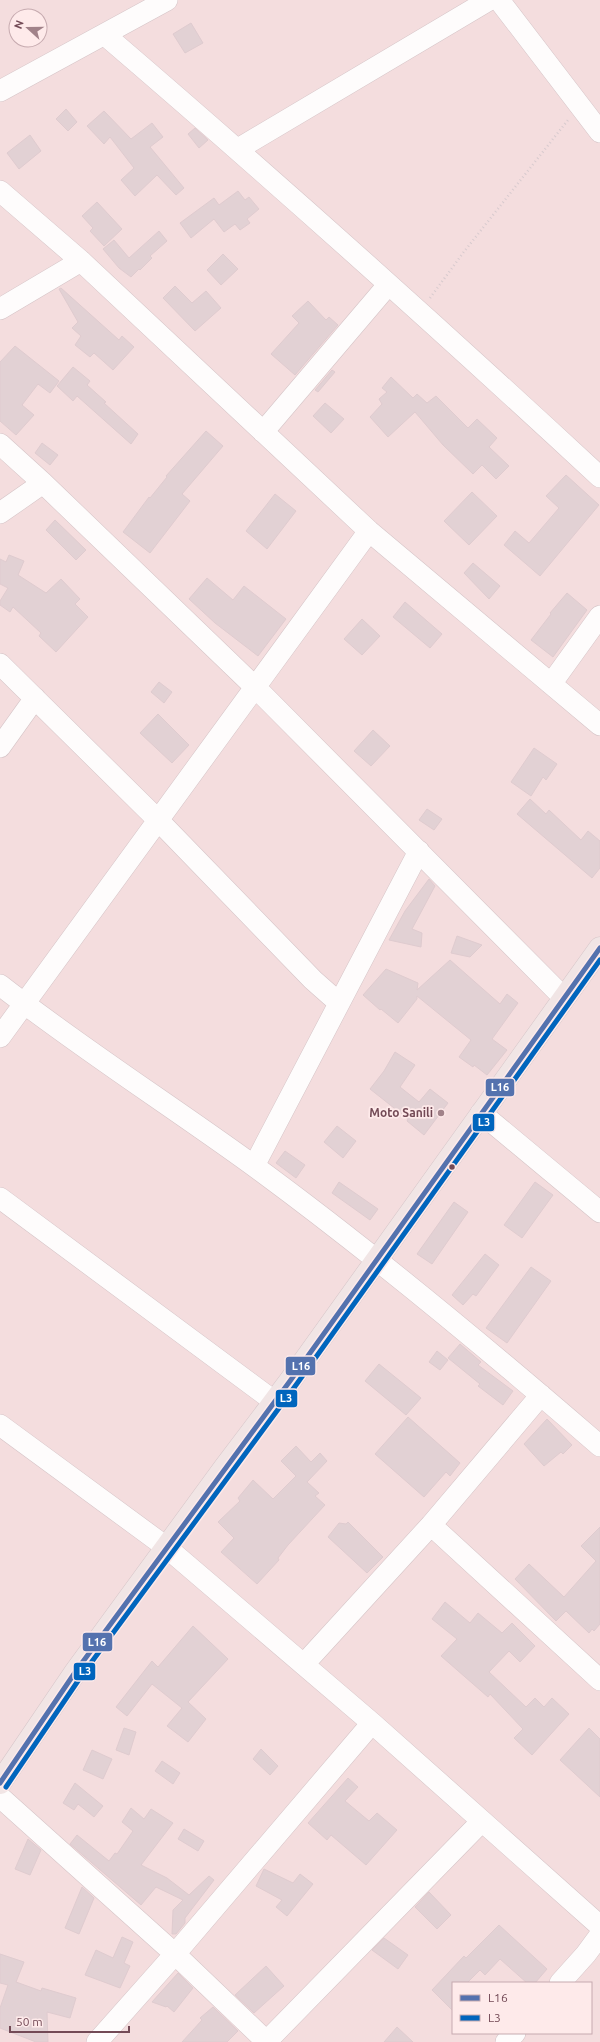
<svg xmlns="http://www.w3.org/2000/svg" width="600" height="2042" font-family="Ubuntu,sans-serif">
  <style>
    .residential { fill: #f4ddde; fill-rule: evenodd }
    .building { fill: #e2d1d4; stroke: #dfcbcf }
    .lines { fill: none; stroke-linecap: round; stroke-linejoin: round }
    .minor-casing { stroke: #d5c4c7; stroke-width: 22 }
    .major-casing { stroke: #d5c5c8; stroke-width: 23 }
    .path { stroke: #d7cace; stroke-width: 2.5; stroke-dasharray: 1 3; stroke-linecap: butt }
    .minor { stroke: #fefcfc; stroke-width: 21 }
    .major { stroke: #f1e5e5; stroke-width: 22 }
    .bus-1-casing { stroke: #feeaea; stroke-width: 8 }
    .bus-2-casing { stroke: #feeaea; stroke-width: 8 }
    .bus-1 { stroke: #5472ae; stroke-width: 5 }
    .bus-2 { stroke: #0065bd; stroke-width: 5 }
    .poi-dot { fill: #a18289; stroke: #feeaea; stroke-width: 1.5 }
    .bus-dot { fill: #734a56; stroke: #feeaea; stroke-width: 1.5 }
    .labels { text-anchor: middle; stroke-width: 3.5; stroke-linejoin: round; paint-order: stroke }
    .poi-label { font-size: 12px; font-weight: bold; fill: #734a56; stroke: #feeaea; text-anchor: end }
    .line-badge { stroke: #feeaea; stroke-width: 1.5 }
    .badge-label { font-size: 11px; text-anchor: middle; font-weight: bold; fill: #fff }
  </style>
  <rect width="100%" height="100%" fill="#f6e9e9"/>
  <path class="residential" d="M0,0H600V2042H0ZM16,16H40V40H16ZM453,1983H591V2033H453Z"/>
  <path class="building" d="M191,23L203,43L185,53L173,34Z
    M66,109L77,122L68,131L56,119Z
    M104,111L131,139L152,123L163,137L150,147L184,188L176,195L157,175L135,196L121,180L134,168L110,137L104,144L87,126Z
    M195,128L208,140L199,148L188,134Z
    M30,135L41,151L19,169L7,153Z
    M238,191L245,200L249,197L259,209L247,219L250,223L240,230L235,224L224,232L214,219L191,238L180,223L214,198L219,205Z
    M97,202L122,229L104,246L90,231L93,228L82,216Z
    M159,231L167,241L150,256L152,258L140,270L139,269L131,277L119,268L103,249L114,240L129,258Z
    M223,254L238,269L221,285L207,270Z
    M175,286L192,303L206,291L221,308L195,331L163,298Z
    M61,288L119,340L122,336L134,347L113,370L94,353L90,357L75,345L81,336L72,328L78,322L59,289Z
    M308,301L326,320L329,317L338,325L295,375L271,354L299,323L292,316Z
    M15,346L59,381L50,393L38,384L22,405L34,415L16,435L0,421V362Z
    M73,367L90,381L87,385L106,402L104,403L138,434L131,444L77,396L73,401L57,386Z
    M332,370L335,372L318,392L315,390Z
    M391,377L413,398L417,394L427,403L436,396L468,428L477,419L497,438L489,447L509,466L496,479L482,465L473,474L443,445L415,412L388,437L370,417L382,404L379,399L387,392L382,388Z
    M325,403L344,419L331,433L313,416Z
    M206,431L223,446L182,494L190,501L150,553L123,532L149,497L150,498L167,477L166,476Z
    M42,443L58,455L50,465L35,453Z
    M566,475L599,505L540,576L504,545L515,531L529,543L559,508L546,496Z
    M472,492L497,516L469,545L444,521Z
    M275,494L296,511L267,549L246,531Z
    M55,520L86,550L76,560L46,530Z
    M9,555L24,561L18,575L46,593L61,579L80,599L75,604L88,617L56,652L39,636L41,633L13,607L10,612L0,605V601L8,588L0,584V559L6,562Z
    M473,563L500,586L489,599L464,573Z
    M207,578L233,600L244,586L286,619L258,656L215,623L189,599Z
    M567,593L587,610L553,657L531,640L551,614L550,613Z
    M405,602L442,634L430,648L393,617Z
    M362,619L380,636L362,655L344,639Z
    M159,682L172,692L164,703L151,692Z
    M158,714L189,745L172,763L140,733Z
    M373,730L390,746L371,766L354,751Z
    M534,748L557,764L546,780L543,777L531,796L511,782Z
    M530,799L546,814L549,810L581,840L588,831L600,841V868L592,878L517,814Z
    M427,809L442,819L434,830L419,820Z
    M429,879L435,886L412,929L422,933L421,947L389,940L405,911Z
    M457,936L482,945L470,957L451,953Z
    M450,960L500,1004L507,994L518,1003L492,1039L507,1050L487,1075L474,1065L473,1067L459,1057L471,1040L417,996V999L398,1023L381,1009L380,1010L363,995L386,969L418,983L417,990Z
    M395,1052L415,1065L400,1087L419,1102L430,1089L448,1103L424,1135L407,1121L408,1119L370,1089L384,1071Z
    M337,1126L356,1141L343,1158L324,1142Z
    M285,1151L305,1165L296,1178L276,1163Z
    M339,1182L378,1209L370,1220L332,1193Z
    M535,1182L553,1195L522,1238L504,1225Z
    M454,1202L468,1212L432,1264L417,1254Z
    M485,1254L499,1265L476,1296L473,1294L463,1305L452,1295Z
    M531,1267L551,1281L507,1343L486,1328Z
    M460,1344L481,1362L478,1365L513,1391L503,1405L478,1386L480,1384L448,1358Z
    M437,1351L448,1360L440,1370L429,1362Z
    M379,1364L421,1398L406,1415L365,1381Z
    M408,1417L460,1463L450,1476L446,1472L424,1497L375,1454Z
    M547,1419L572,1445L563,1454L561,1452L544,1466L524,1444Z
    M296,1446L311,1462L320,1453L327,1461L307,1482L319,1493L315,1496L325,1505L288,1545L278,1558L279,1560L257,1584L221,1552L234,1538L218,1522L240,1501L238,1498L253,1480L273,1499L296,1476L281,1461Z
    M348,1522L383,1557L367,1573L328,1537L339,1523L346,1524Z
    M600,1527V1624L594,1631L592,1629L589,1633L566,1611L556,1621L515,1579L529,1564L564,1597L596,1561L581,1546Z
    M445,1602L470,1623L478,1613L502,1633L512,1623L535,1646L520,1662L509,1651L489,1672L526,1707L535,1698L544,1707L552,1698L569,1714L532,1755L514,1738L523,1729L490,1694L488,1697L441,1656L457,1639L432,1619Z
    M193,1626L228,1659L188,1702L206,1719L188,1742L167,1726L182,1708L152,1684L127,1716L116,1707L152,1661L158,1667Z
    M124,1728L136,1732L129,1755L116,1750Z
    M589,1728L600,1739V1797L560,1760Z
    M261,1749L278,1766L270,1775L253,1759Z
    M92,1750L112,1759L103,1779L83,1770Z
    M162,1761L180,1773L173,1784L155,1771Z
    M348,1778L358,1787L345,1801L369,1821L377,1813L397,1830L366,1865L331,1835L327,1840L308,1823Z
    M75,1783L103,1806L94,1817L78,1804L74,1810L63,1803Z
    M131,1808L144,1819L151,1809L173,1823L141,1865L167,1878L189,1895L209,1876L214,1880L185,1918V1923L176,1934H172L173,1910L183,1900L156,1887L141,1905L70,1844L77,1835L109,1861L115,1853L117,1854L133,1831L122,1822Z
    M184,1829L204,1841L198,1851L178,1839Z
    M28,1839L41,1850L30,1875L15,1869Z
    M264,1869L293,1883L300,1874L313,1884L287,1916L276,1907L282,1900L256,1886Z
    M82,1887L94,1898L79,1934L65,1928Z
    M429,1892L451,1915L437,1929L415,1907Z
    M499,1925L547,1969L535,1983H527L500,1959L485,1975L480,1970L467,1983H453V2011L432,1990L464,1956L466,1958Z
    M122,1937L133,1942L124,1963L130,1966L120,1988L85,1975L96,1950L113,1958Z
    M384,1938L408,1955L398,1969L372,1950Z
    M0,1954L24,1962L16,1982L41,1991L42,1988L76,1998L70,2018L47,2012L48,2042H36L0,2028V2008L8,1985L0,1983Z
    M266,1966L284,1986L254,2013L235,1995Z
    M178,1973L193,1988L174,2012L167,2006L166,2007L152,2002Z
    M213,2007L238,2031L227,2042H182L202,2020L200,2018Z
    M397,2027L413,2042H384Z"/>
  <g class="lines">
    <g class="minor-casing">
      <path id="minor" d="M499,0L600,132
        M105,35C273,179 438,327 600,477
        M0,91L167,0
        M238,149L489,0
        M0,191L81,261L369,531L600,725
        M0,309L81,261
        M263,432L388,285
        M0,444L43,483L255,687L564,998
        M0,513L43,483
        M0,664L158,820L313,980L339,1003
        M551,684L600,616
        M0,747L35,698
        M0,985C82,1049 170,1105 254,1166C374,1254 488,1349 600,1446
        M0,1037L369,531
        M481,1113L600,1212
        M254,1166L419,851
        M0,1198L275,1402
        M0,1425L166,1547L372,1723L600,1926
        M431,1525L600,1680
        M304,1664L431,1525L541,1395
        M0,1797L175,1954L267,2042
        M560,1983L586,1954L600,1935
        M97,2042L175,1954L372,1723
        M266,2042L482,1821
        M506,2042L515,2033"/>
    </g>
    <g class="major-casing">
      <path id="major" d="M0,1783L76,1671L225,1467L290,1381L600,948"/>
    </g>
    <path class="path" d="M430,298L463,253L568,120"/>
    <use href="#minor" class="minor"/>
    <use href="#major" class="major"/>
    <g class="bus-1-casing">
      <path id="bus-1" d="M0,1783L76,1671L290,1381L600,948"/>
    </g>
    <g class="bus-2-casing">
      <path id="bus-2" d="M6,1787L82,1675L296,1385L600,960"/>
    </g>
    <use href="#bus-1" class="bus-1"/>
    <use href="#bus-2" class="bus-2"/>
  </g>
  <circle class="poi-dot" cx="441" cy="1113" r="4"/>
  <circle class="bus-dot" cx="452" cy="1167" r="3.5"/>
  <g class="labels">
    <g class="poi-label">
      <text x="433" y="1117">Moto Sanili</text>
    </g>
  </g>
  <g class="line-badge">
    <rect x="485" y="1078" width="30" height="19" rx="4" fill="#5472ae"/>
    <rect x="472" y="1113" width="23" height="19" rx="4" fill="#0065bd"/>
    <rect x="285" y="1356" width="31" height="20" rx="4" fill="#5472ae"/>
    <rect x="275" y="1389" width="23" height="19" rx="4" fill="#0065bd"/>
    <rect x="82" y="1632" width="31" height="20" rx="4" fill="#5472ae"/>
    <rect x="73" y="1662" width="23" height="19" rx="4" fill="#0065bd"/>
  </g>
  <g class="badge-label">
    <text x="500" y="1091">L16</text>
    <text x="484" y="1126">L3</text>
    <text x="301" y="1370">L16</text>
    <text x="286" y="1402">L3</text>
    <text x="97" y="1646">L16</text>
    <text x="85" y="1675">L3</text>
  </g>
  <rect x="452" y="1982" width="140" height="52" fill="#feeaea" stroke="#c6aaaf"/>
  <rect x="460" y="1995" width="20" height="6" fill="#5472ae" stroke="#c6aaaf"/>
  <text x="488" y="2002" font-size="12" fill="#734a56">L16</text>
  <rect x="460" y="2015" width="20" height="6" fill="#0065bd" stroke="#c6aaaf"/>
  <text x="488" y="2022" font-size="12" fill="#734a56">L3</text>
  <g transform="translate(28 28) rotate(291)"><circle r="19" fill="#feeaea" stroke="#c6aaaf"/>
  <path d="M0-3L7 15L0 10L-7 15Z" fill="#a18289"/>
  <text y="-6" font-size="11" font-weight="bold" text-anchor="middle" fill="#734a56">N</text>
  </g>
  <path d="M10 2026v6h119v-6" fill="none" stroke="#734a56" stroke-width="2"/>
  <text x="16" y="2026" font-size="12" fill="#734a56" stroke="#feeaea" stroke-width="3" paint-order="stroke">50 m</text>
</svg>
